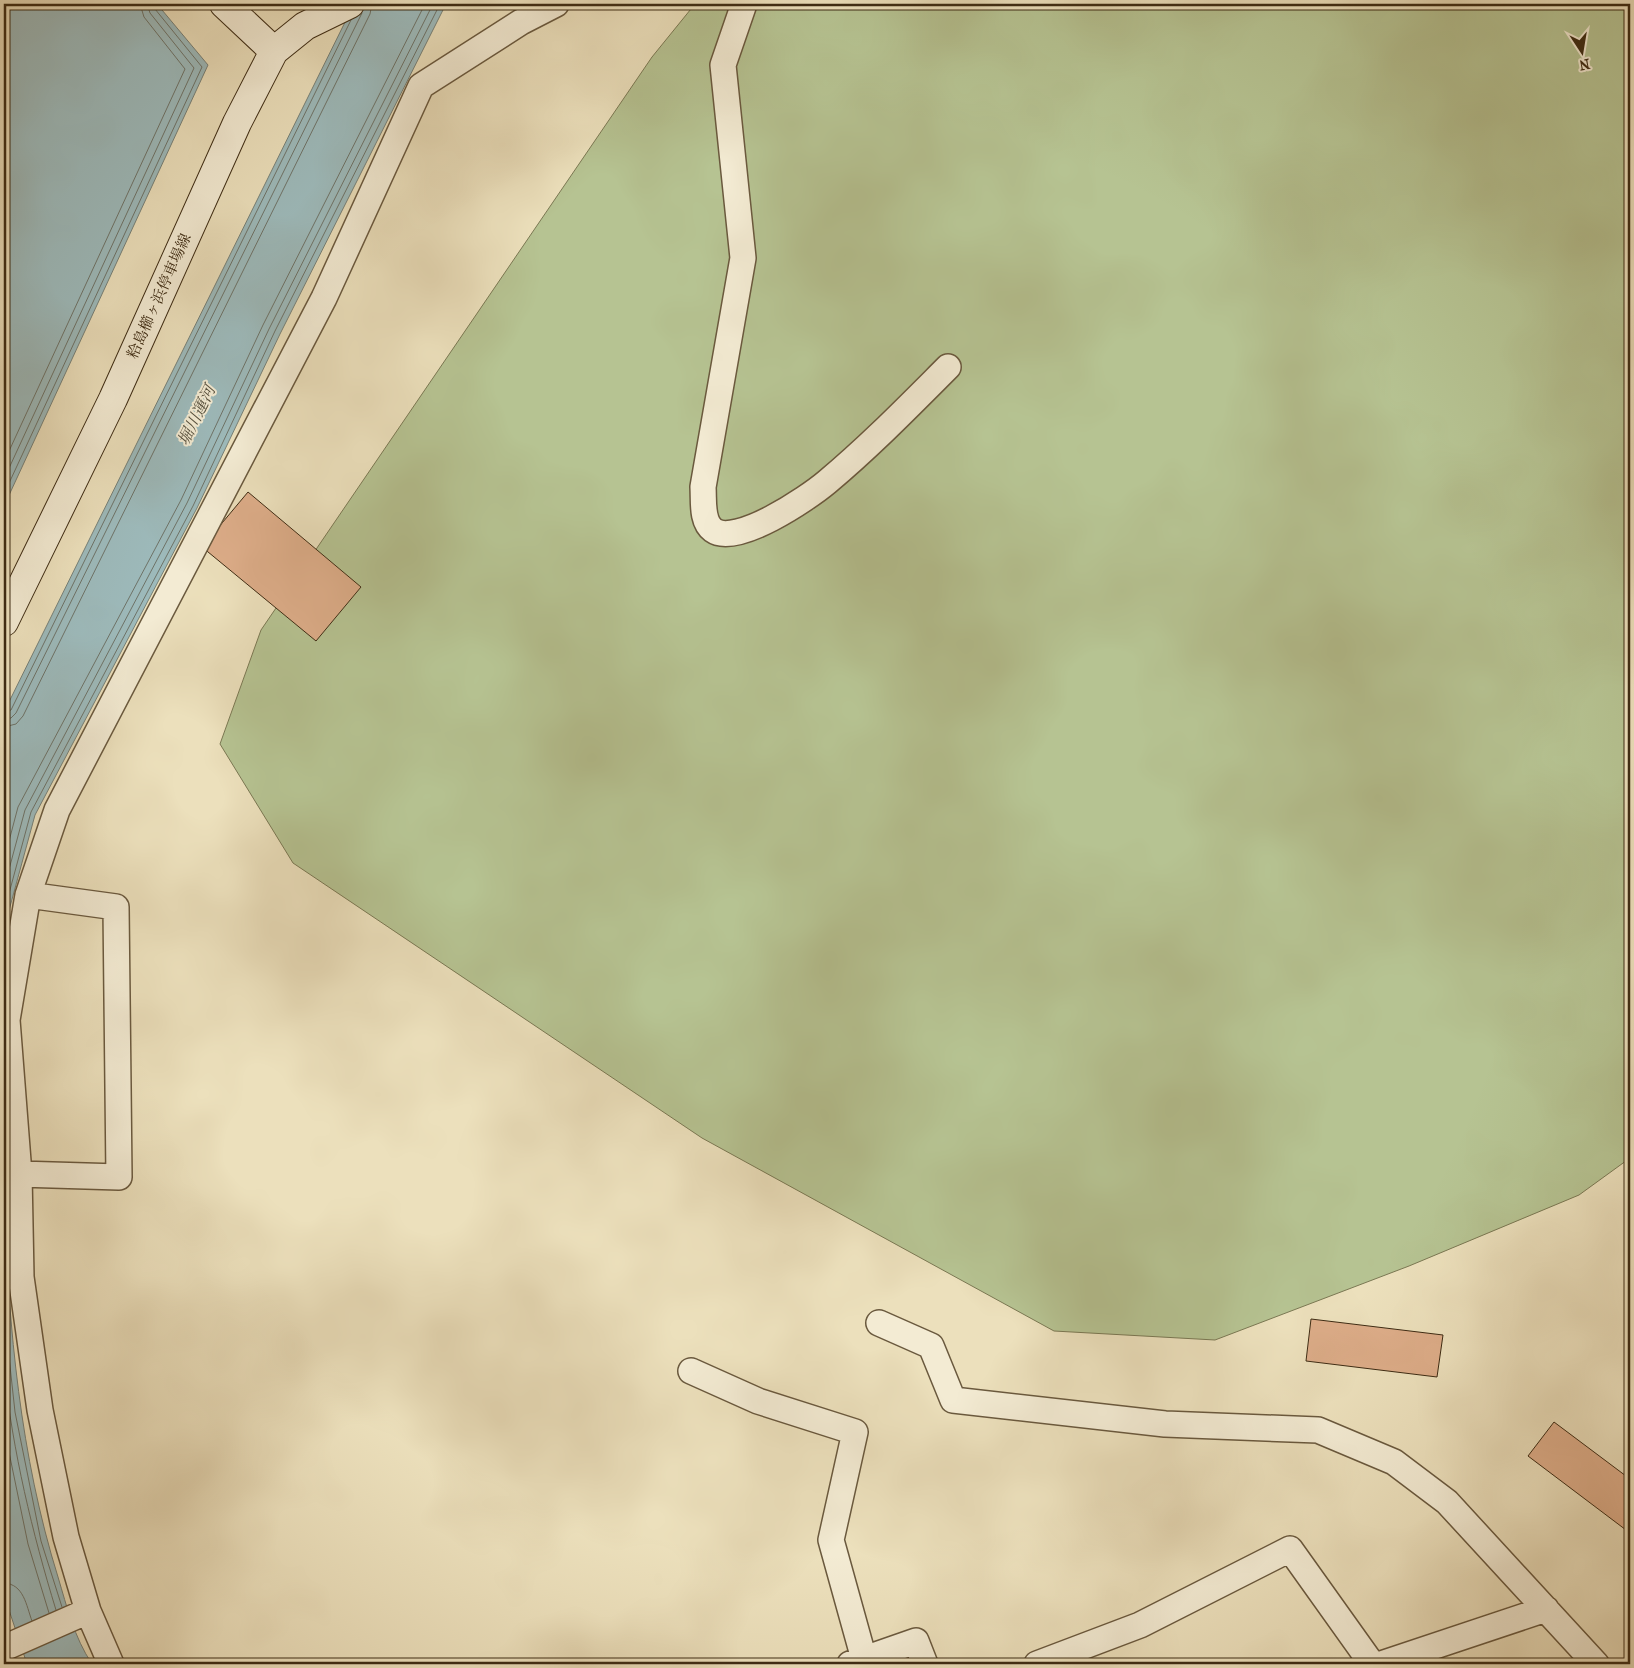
<svg xmlns="http://www.w3.org/2000/svg" width="1634" height="1668" font-family="'IM FELL French Canon','Noto Serif JP',serif">
  <style>
    .green { fill: #b6c392; stroke: #7a7853 }
    .water { fill: #9dbabb; stroke: #778178 }
    .lines { fill: none; stroke-linecap: round; stroke-linejoin: round }
    .shore { stroke: #6e7368; stroke-width: 1 }
    .building { fill: #ddad89; stroke: #3e2c14 }
    .street-casing { stroke: #6a593e; stroke-width: 28 }
    .secondary-casing { stroke: #3e2c14; stroke-width: 30 }
    .street { stroke: #f3ebd3; stroke-width: 25 }
    .secondary { stroke: #f3ebd3; stroke-width: 28 }
    .labels { text-anchor: middle; stroke-width: 4; stroke-linejoin: round; paint-order: stroke }
    .street-label { font-size: 15px; fill: #3e2c14; stroke: #f3ebd3 }
    .water-label { font-size: 16px; font-style: italic; fill: #56503e; stroke: #f3ebd3 }
  </style>
  <rect width="100%" height="100%" fill="#ece0bc"/>
  <filter id="stains"><feTurbulence type="fractalNoise" baseFrequency=".004" numOctaves="4"/><feColorMatrix values="0 0 0 0 .2 0 0 0 0 .09 0 0 0 0 .02 0 0 0 .5 -.17"/></filter>
  <radialGradient id="worn" r=".72"><stop offset=".6" stop-color="#630" stop-opacity="0"/><stop offset="1" stop-color="#630" stop-opacity=".3"/></radialGradient>
  <path class="green" d="M695,4H1630V1158L1579,1195L1409,1266L1215,1340L1054,1331L702,1138L293,863L220,744L261,630L652,57Z"/>
  <path class="water" d="M12,4H157L208,65L4,506V7Z
    M354,4H446L280,334L197,508L35,815L8,914L4,950V712Z
    M4,1203C9,1329 20,1455 58,1577C67,1607 74,1637 92,1664H27L4,1595Z"/>
  <g class="lines">
    <path class="shore" d="M4,462L185,69L144,17L140,4
      M4,479L194,68L150,13L147,4
      M4,494L202,67L155,9L153,4
      M4,713L11,710L351,20
      M4,720L11,718L16,713L362,13
      M4,727L16,724L23,716L370,14L372,4
      M4,860L18,807L181,500L263,325L425,4
      M4,888L25,810L187,503L269,329L433,4
      M4,912L31,812L193,506L275,331L440,4
      M4,1311L15,1412L41,1541L62,1607
      M4,1370C13,1452 32,1532 56,1610
      M4,1428L28,1544L49,1613
      M4,1583C24,1584 26,1605 32,1621"/>
  </g>
  <path class="building" d="M248,492L361,587L316,641L202,547Z
    M1311,1319L1443,1335L1437,1377L1306,1361Z
    M1554,1422L1630,1479V1533L1528,1456Z"/>
  <g class="lines">
    <g class="street-casing">
      <path id="street" d="M744,4L723,65L743,258L703,487C704,501 701,521 713,530C736,547 808,498 827,482C870,446 909,406 948,367
        M19,1174L119,1177L116,907L28,895
        M879,1323L931,1346L953,1400L1165,1424L1318,1430L1394,1462L1447,1502L1596,1664
        M691,1371L758,1401L855,1432L831,1540L864,1659
        M4,1648L88,1611
        M111,1664L88,1611L66,1537L40,1410L21,1277L19,1174L7,1020L28,895L57,810L324,298L421,86L521,22L556,4
        M850,1664L916,1641L925,1664
        M1037,1664L1140,1625L1290,1549L1372,1664
        M1381,1664L1546,1609"/>
    </g>
    <g class="secondary-casing">
      <path id="secondary" d="M224,4L274,51
        M4,622L113,399L237,123L274,51L305,26L350,4"/>
    </g>
    <use href="#street" class="street"/>
    <use href="#secondary" class="secondary"/>
  </g>
  <g class="labels">
    <g class="street-label">
      <text transform="translate(159 296) rotate(-66)" y="5">粭島櫛ヶ浜停車場線</text>
    </g>
    <g class="water-label">
      <text transform="translate(196 415) rotate(-64)" y="6">堀川運河</text>
    </g>
  </g>
  <rect width="1634" height="1668" fill="none" stroke="#ece0bc" stroke-width="20"/>
  <rect x="5" y="5" width="1624" height="1658" fill="none" stroke="#3e2c14" stroke-width="2.5"/>
  <rect x="10" y="10" width="1614" height="1648" fill="none" stroke="#3e2c14"/>
  <g transform="translate(1582 52) rotate(168)" stroke="#f3ebd3" stroke-width="4" paint-order="stroke">
  <path d="M0-4L9 19L0 12L-9 19Z" fill="#3e2c14"/>
  <text y="-8" font-size="14" font-weight="bold" text-anchor="middle" fill="#3e2c14">N</text>
  </g>
  <rect width="100%" height="100%" filter="url(#stains)"/>
  <rect width="100%" height="100%" fill="url(#worn)"/>
</svg>
